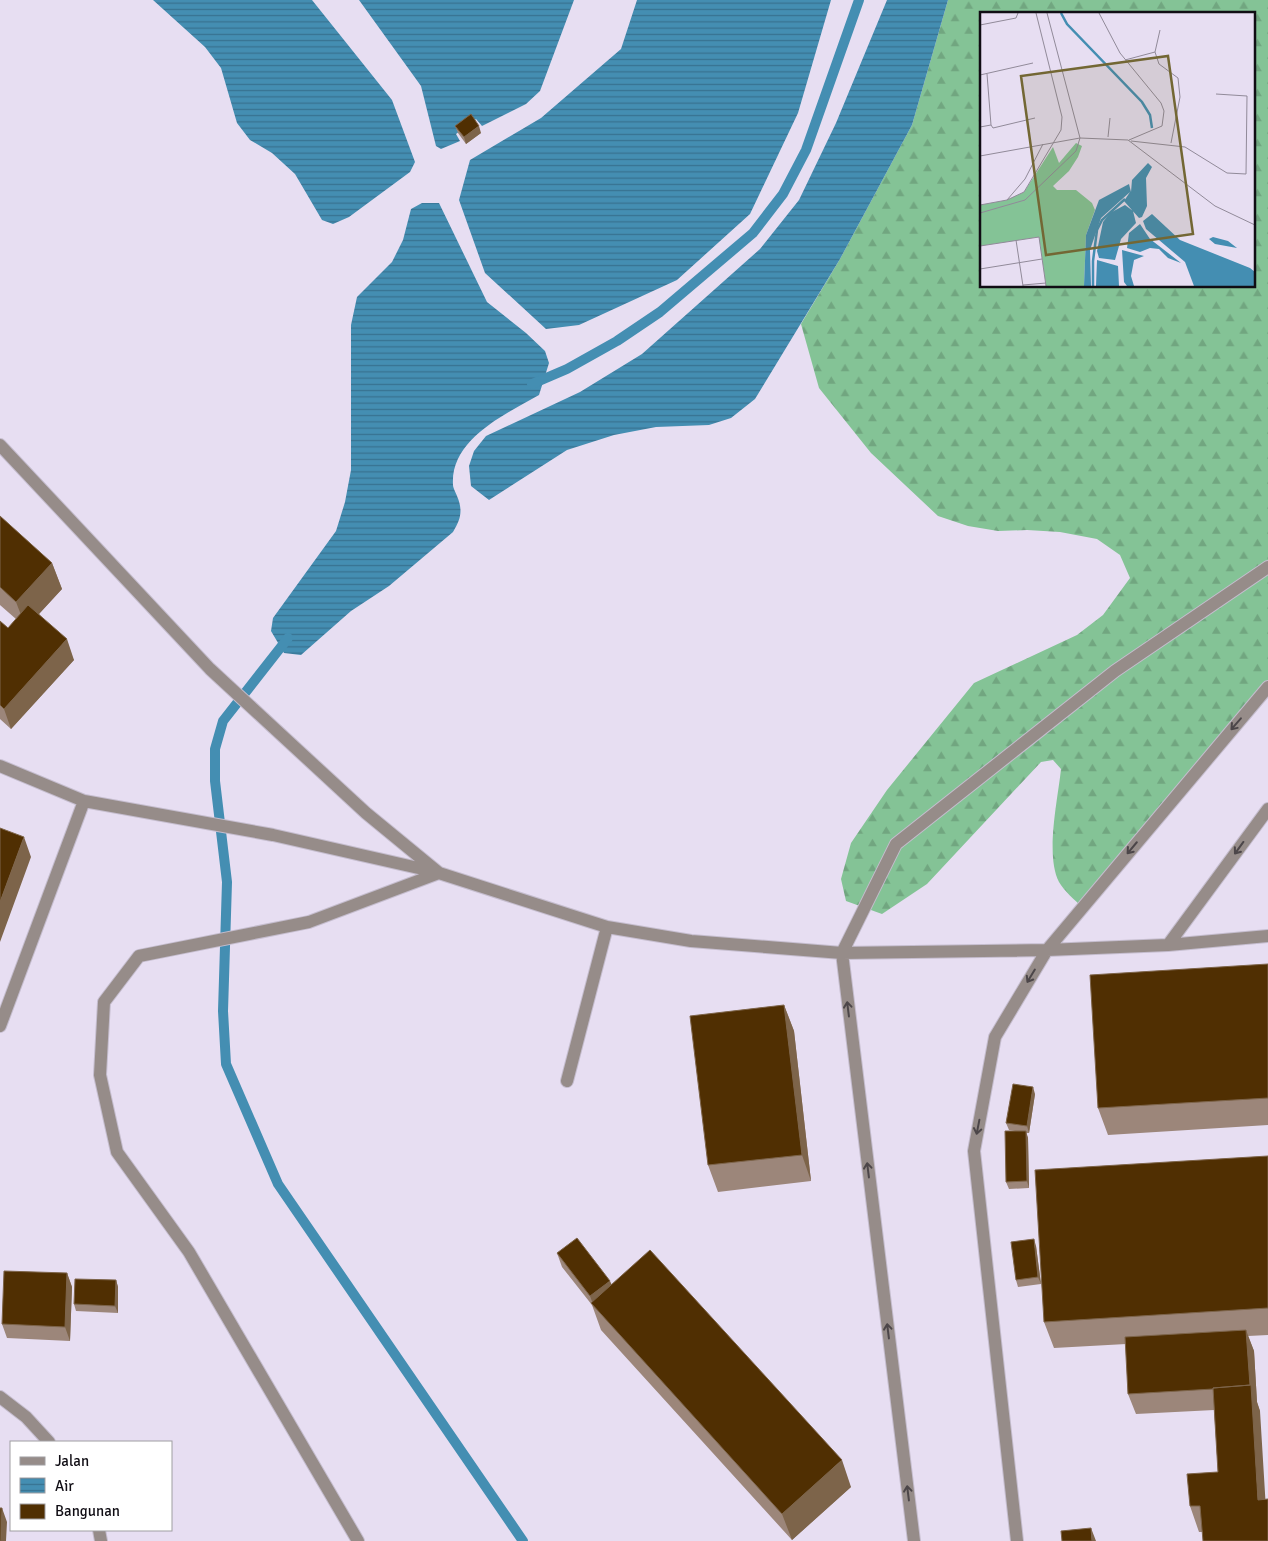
<svg xmlns="http://www.w3.org/2000/svg" width="1268" height="1541" font-family="Signika,sans-serif">
  <style>
    .forest { fill: url(#forest-firs); fill-rule: evenodd }
    .water { fill: url(#water-rules) }
    .lines { fill: none; stroke-linecap: round; stroke-linejoin: round }
    .stream { stroke: #448eb2; stroke-width: 10 }
    .minor-casing { stroke: #c5bdce; stroke-width: 14 }
    .minor { stroke: #968c89; stroke-width: 12 }
    .wall { fill: #9c867a }
    .shaded-wall { fill: #7d644a }
    .building { fill: #502f02; stroke: #7d644a }
    .oneway { stroke: #4c4649 }
    .inset-river { fill: none; stroke: #448eb2; stroke-width: 2.5 }
    .inset-road { fill: none; stroke: #918a99; stroke-width: 1 }
    .view { fill: #736734; fill-opacity: 0.15; stroke: #736734; stroke-width: 2.5 }
    .inset-edge { fill: none; stroke: #100d14; stroke-width: 2.5 }
  </style>
  <defs>
    <pattern id="forest-firs" width="22" height="20" patternUnits="userSpaceOnUse" patternTransform="scale(1.25)"><rect width="22" height="20" fill="#84c396"/><path d="M5 1l3.5 6h-7zM16 11l3.5 6h-7z" fill="#71a680"/></pattern>
    <pattern id="water-rules" width="6" height="5" patternUnits="userSpaceOnUse" patternTransform="scale(1.25)"><rect width="6" height="5" fill="#448eb2"/><path d="M0 2.5h6" fill="none" stroke="#377290"/></pattern>
  </defs>
  <rect width="100%" height="100%" fill="#e7def2"/>
  <path class="forest" d="M948,0H1268V687L1083,908C1075,900 1064,891 1059,882C1045,855 1058,799 1061,769L1053,760L1041,762L927,884L882,914L846,901L841,879L851,843L887,790L974,683L1077,635L1103,615L1130,578L1120,555L1097,539L1060,532L1027,530L998,531L968,526L938,516L871,453L819,388L801,324L840,259L912,125ZM982,14H1254V286H982Z"/>
  <path class="water" d="M153,0H312L392,100L415,162L410,172L349,217L333,224L322,220L295,174L272,153L250,140L237,123L221,68L205,47Z
    M359,0H574L540,91L526,104L482,126L476,119L456,134L460,141L441,149L436,146L421,86Z
    M637,0H831L798,113L750,214L677,280L579,325L546,329L485,273L459,200L470,160L541,118L621,49Z
    M887,0H948L912,125L840,259L755,399L731,418L709,425L656,427L614,435L567,450L489,500L471,486L469,466L474,451L486,436L580,392L642,354L760,249L799,200L836,123Z
    M422,203H439L487,302L526,333L545,351L549,363L539,395C506,414 450,439 453,485C453,488 456,493 457,496C463,510 461,519 453,532L389,586L351,611L301,655L284,653L271,631L273,618L336,531L345,502L351,470V325L357,297L392,262L403,240L411,209Z"/>
  <g class="lines">
    <path class="stream" d="M532,384L567,369L617,341L660,312L753,233L783,194L806,150L859,0
      M288,638L223,721L215,749V781L227,882L223,1011L226,1064L278,1184L523,1541"/>
    <g class="minor-casing">
      <path id="minor" d="M0,445L210,669L366,813L439,873L607,927L691,941L842,953L1047,950L1168,945L1268,936
        M0,766L84,801L273,835L436,872
        M1168,945L1268,809
        M0,1026L84,801
        M567,1081L607,927
        M0,1397L26,1417L49,1442
        M99,1530L101,1541
        M358,1541L189,1252L117,1152L100,1075L104,1002L139,956L309,922L439,873
        M914,1541L842,953L896,844L1115,671L1268,567
        M1017,1541L974,1151L995,1037L1047,950L1268,687"/>
    </g>
    <use href="#minor" class="minor"/>
  </g>
  <path class="wall" d="M455,126L481,133L466,144L458,133Z
    M0,516L52,563L62,589L39,614L74,660L11,729L0,719V621L8,628L16,619L0,605Z
    M1268,964V1125L1108,1135L1098,1108Z
    M784,1005L794,1031L811,1181L718,1192L708,1165Z
    M1035,1094L1029,1133H1026L1028,1138L1029,1188L1009,1189L1006,1182L1015,1131L1009,1130L1006,1123Z
    M1268,1156V1335L1248,1336L1254,1351L1257,1402L1260,1411L1202,1532H1199L1190,1506L1218,1472L1214,1410L1136,1414L1128,1394L1126,1344L1054,1348L1044,1322Z
    M1036,1246L1041,1284L1018,1287L1016,1280Z
    M557,1253L612,1285L851,1487L792,1540L601,1330L592,1305L562,1267Z
    M67,1273L72,1287L70,1341L7,1338L2,1324Z
    M116,1280L118,1287V1313L76,1311L74,1304Z"/>
  <path class="shaded-wall" d="M479,126L481,133L466,144L464,137Z
    M52,563L62,589L26,628L16,602Z
    M67,639L74,660L11,729L4,709Z
    M24,837L31,857L0,942V902Z
    M784,1005L794,1031L811,1181L802,1155Z
    M1033,1087L1035,1094L1029,1133L1027,1126Z
    M1026,1131L1028,1138L1029,1188L1027,1181Z
    M1034,1239L1036,1246L1041,1284L1038,1277Z
    M67,1273L72,1287L70,1341L65,1327Z
    M116,1280L118,1287V1313L115,1306Z
    M610,1281L616,1294L594,1307L590,1296Z
    M1246,1330L1254,1351L1257,1402L1260,1411L1267,1526L1258,1500Z
    M842,1460L851,1487L792,1540L782,1514Z
    M2,1508L7,1522L6,1541H1Z
    M1091,1528L1096,1541H1092Z"/>
  <path class="building" d="M471,114L479,126L464,137L455,126Z
    M0,516L52,563L16,602L0,587Z
    M28,605L67,639L4,709L0,705V621L8,628Z
    M0,828L24,837L0,902Z
    M1268,964V1098L1098,1108L1090,975Z
    M784,1005L802,1155L708,1165L690,1016Z
    M1013,1084L1033,1087L1027,1126L1006,1123Z
    M1005,1131H1026L1027,1181L1006,1182Z
    M1268,1156V1308L1044,1322L1035,1170Z
    M577,1238L610,1281L590,1296L557,1253Z
    M1034,1239L1038,1277L1016,1280L1011,1242Z
    M650,1250L842,1460L782,1514L591,1303Z
    M4,1271L67,1273L65,1327L2,1324Z
    M75,1279L116,1280L115,1306L74,1304Z
    M1246,1330L1250,1385L1213,1388V1389L1128,1394L1125,1337Z
    M1251,1385L1258,1500L1268,1499V1541H1203L1200,1506H1190L1187,1474L1218,1472L1213,1388Z
    M0,1508H2L1,1541H0Z
    M1091,1528L1092,1541H1062L1061,1531Z"/>
  <defs><path id="oneway-shaft" d="M-6 0H5M1.5-3L5.5 0L1.5 3" fill="none" stroke-width="1.6" stroke-linecap="round" stroke-linejoin="round" transform="scale(1.25)"/></defs>
  <g class="oneway">
    <use href="#oneway-shaft" transform="translate(1236 724) rotate(131)"/>
    <use href="#oneway-shaft" transform="translate(1132 848) rotate(130)"/>
    <use href="#oneway-shaft" transform="translate(1239 848) rotate(126)"/>
    <use href="#oneway-shaft" transform="translate(1031 976) rotate(121)"/>
    <use href="#oneway-shaft" transform="translate(848 1009) rotate(-97)"/>
    <use href="#oneway-shaft" transform="translate(978 1127) rotate(101)"/>
    <use href="#oneway-shaft" transform="translate(868 1170) rotate(-97)"/>
    <use href="#oneway-shaft" transform="translate(888 1331) rotate(-97)"/>
    <use href="#oneway-shaft" transform="translate(908 1493) rotate(-97)"/>
  </g>
  <g transform="translate(980 12)">
    <rect width="275" height="275" fill="#e7def2"/>
    <path d="M96,131L102,134L98,145L89,159L73,174L77,178H96L112,191L115,198L106,223L104,274H66L59,225L0,234V193L27,188L44,180L73,135L79,151Z" fill="#84c396"/>
    <path d="M168,151L172,155L166,166L167,194L162,205L159,206L144,189L150,180L121,206L110,238L111,274H104L106,223L119,188L149,172L151,180L152,168ZM145,193L153,199L156,211L141,227L135,248L119,246L117,239L123,210L130,201ZM172,202L200,228L270,256L275,260V274H214L205,250L166,217L163,209ZM160,212L170,227L201,251L188,246L179,237L170,236L160,240L147,236L149,221ZM233,225L248,229L257,236L235,232L229,227ZM142,238L164,244L154,248L151,264L154,274H147L144,270ZM117,248L138,254L139,274H116Z" fill="#448eb2"/>
    <path class="inset-river" d="M81,1L87,12L162,90L170,103L172,116M113,274V249L117,218L122,208L145,187"/>
    <path class="inset-road" d="M119,1L140,41L181,91L184,99L182,114L149,128M0,13L36,6L38,1M175,40L180,18M145,48L175,40L179,52L198,66L200,85L191,131M0,63L53,51M11,113L13,116L55,106M0,115L11,113L7,62M128,125L130,106M151,129L205,135L247,161L266,162L267,84L236,82M0,144L100,126L148,128L235,194L275,213M27,188L45,167L63,132M0,193L27,188L44,180L81,118L82,105L56,1M0,201L45,188L96,139L100,126L67,1M36,228L43,274M0,234L59,225L66,274M0,257L62,247M43,273L66,271"/>
    <path class="view" d="M188,44L213,222L66,243L41,64Z"/>
    <rect width="275" height="275" class="inset-edge"/>
  </g>
  <rect x="10" y="1441" width="162" height="90" fill="#ffffff" stroke="#9f9ea1"/>
  <rect x="20" y="1457" width="25" height="8" fill="#968c89" stroke="#9f9ea1"/>
  <text x="55" y="1466" font-size="15" fill="#100d14">Jalan</text>
  <rect x="20" y="1478" width="25" height="15" fill="url(#water-rules)" stroke="#9f9ea1"/>
  <text x="55" y="1491" font-size="15" fill="#100d14">Air</text>
  <rect x="20" y="1504" width="25" height="15" fill="#502f02" stroke="#9f9ea1"/>
  <text x="55" y="1516" font-size="15" fill="#100d14">Bangunan</text>
</svg>
